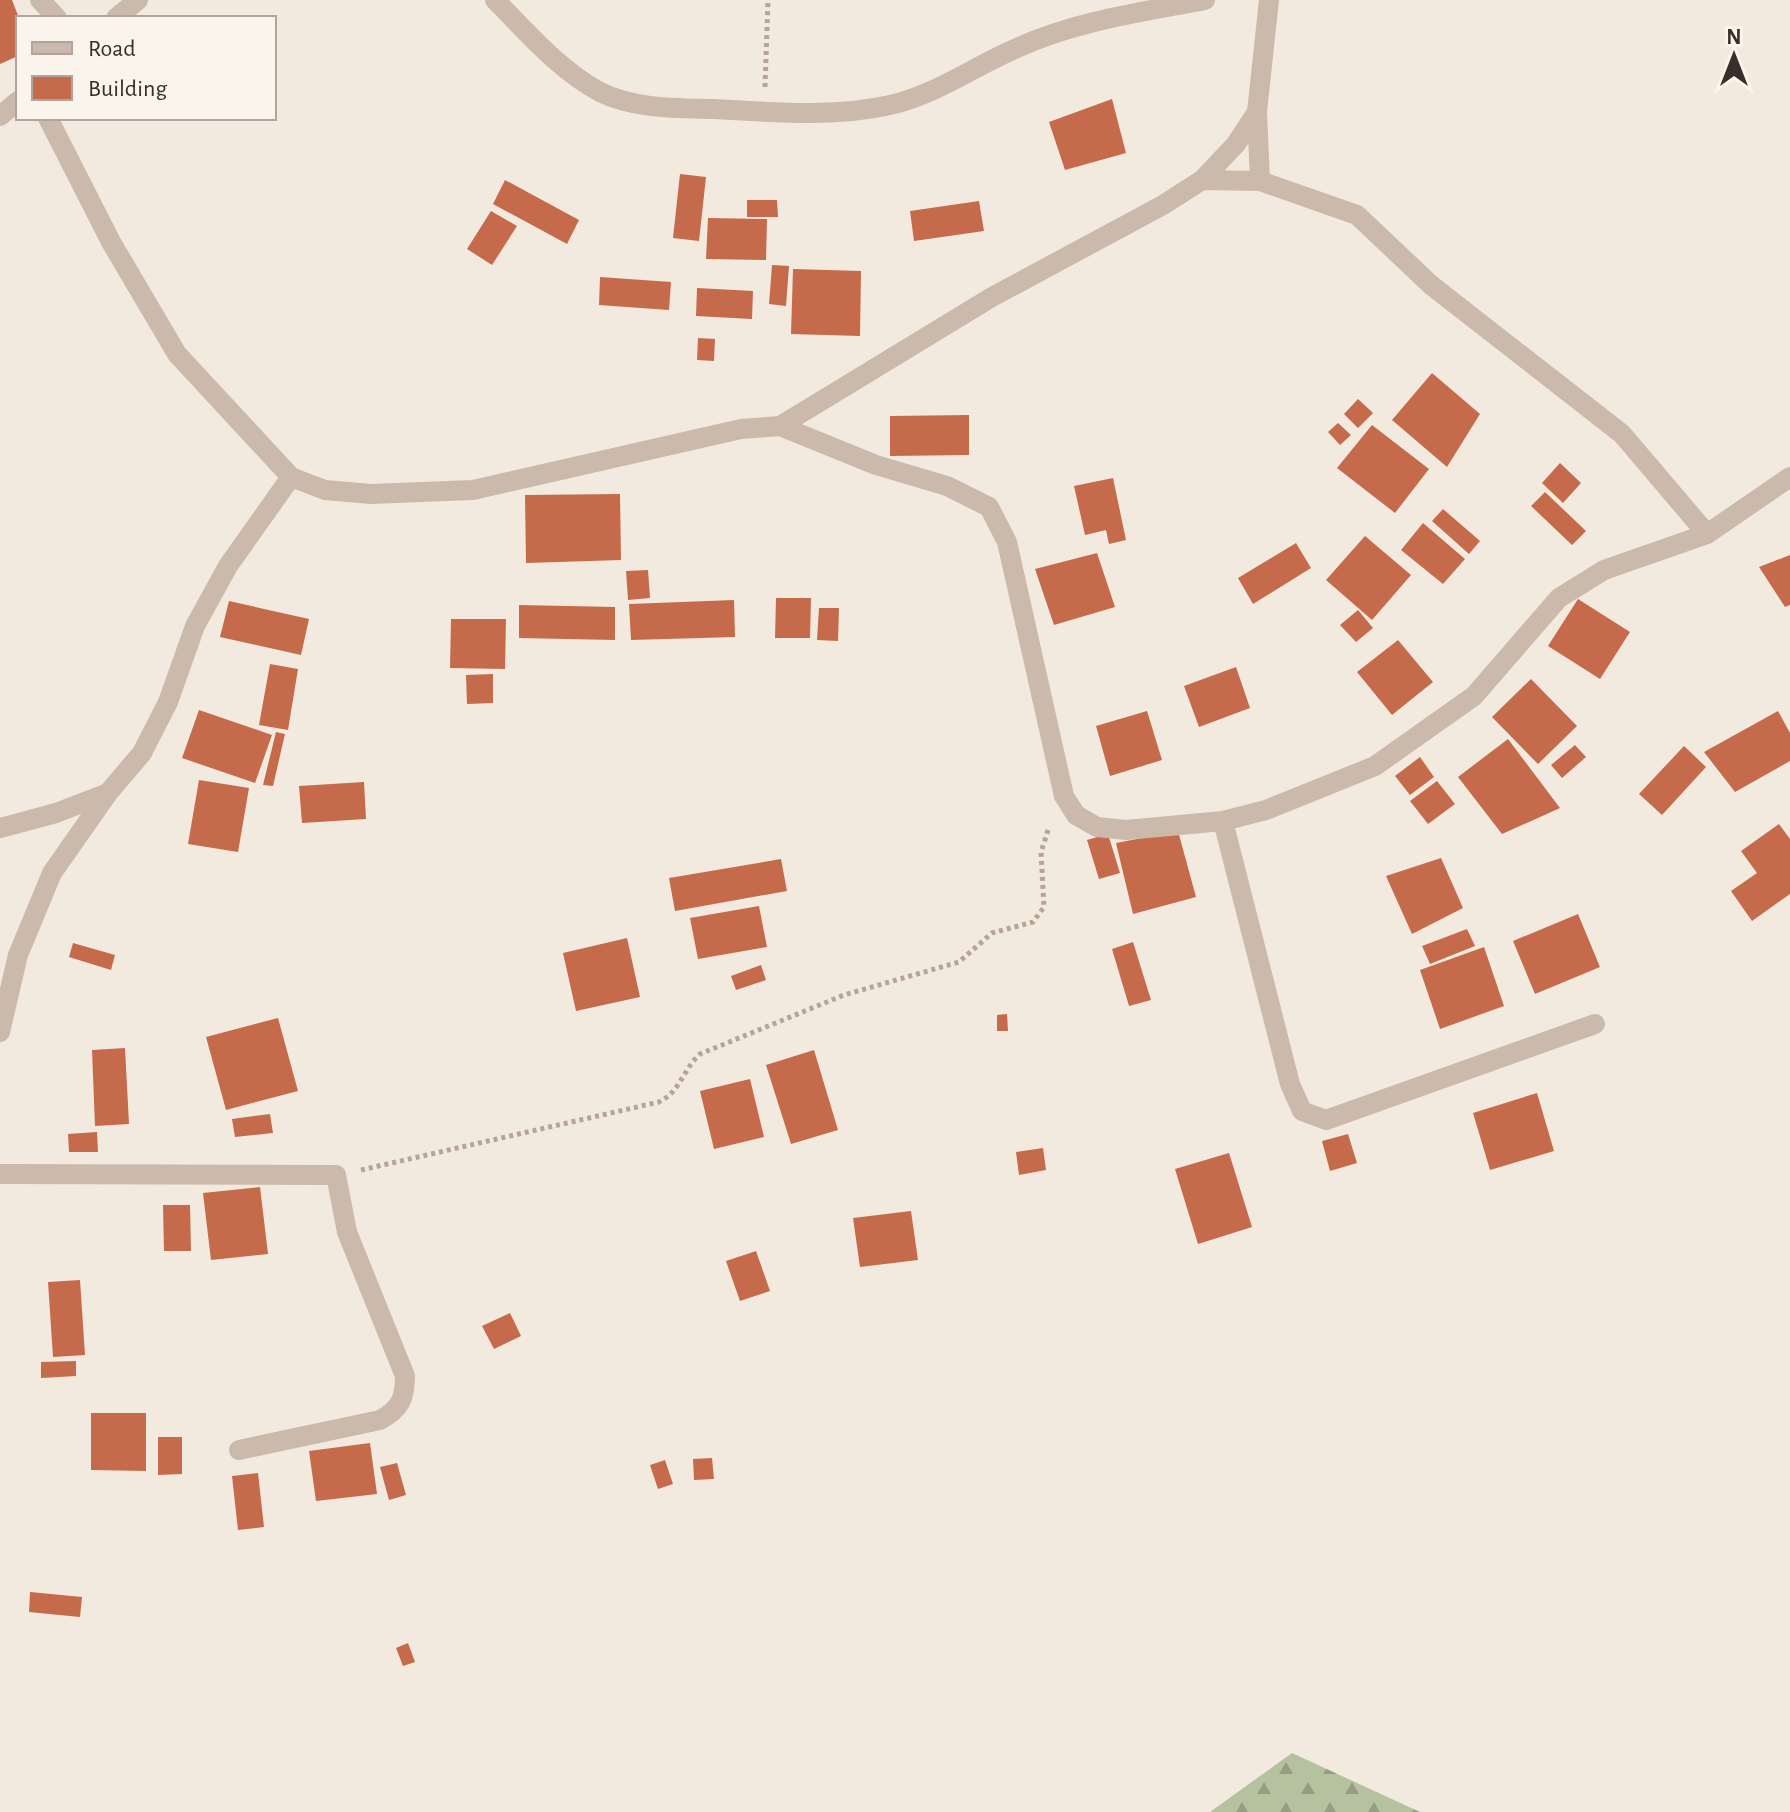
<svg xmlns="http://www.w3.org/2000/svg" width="1790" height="1812" font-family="'Alegreya Sans',sans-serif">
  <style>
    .forest { fill: url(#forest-firs) }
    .building { fill: #c56a4b }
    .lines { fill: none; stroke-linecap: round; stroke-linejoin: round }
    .path { stroke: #b7a495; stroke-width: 5; stroke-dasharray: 4 4; stroke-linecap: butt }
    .minor { stroke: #cbbaab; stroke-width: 20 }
  </style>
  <defs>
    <pattern id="forest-firs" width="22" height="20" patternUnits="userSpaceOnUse" patternTransform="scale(2)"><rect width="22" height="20" fill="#b6c29f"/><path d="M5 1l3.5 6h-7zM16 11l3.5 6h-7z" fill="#959e82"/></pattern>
  </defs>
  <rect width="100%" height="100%" fill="#f3eadf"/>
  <path class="forest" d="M1292,1753L1420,1812H1210Z"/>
  <path class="building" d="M0,0H12L19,18L18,56L0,64Z
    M1112,99L1126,153L1065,170L1049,122Z
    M680,174L706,177L699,241L673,238Z
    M505,180L579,220L567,244L493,204Z
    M747,200H777L778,217H747Z
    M979,201L984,231L914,241L910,211Z
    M491,211L517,226L492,265L467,249Z
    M708,218L767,219L766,260L706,259Z
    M772,265L789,266L786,306L769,304Z
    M793,269L861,271L860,336L791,334Z
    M600,277L671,282L669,310L599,305Z
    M697,288L753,291L752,319L696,316Z
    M698,338L715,339L714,361L697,360Z
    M1432,373L1480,414L1447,467L1392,420Z
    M1358,399L1373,413L1358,428L1344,414Z
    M969,415V455L890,456V416Z
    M1338,423L1351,435L1340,445L1328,432Z
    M1372,425L1429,469L1395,513L1337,468Z
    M1560,463L1581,483L1563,503L1542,483Z
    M1113,478L1126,540L1109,544L1106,530L1085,535L1074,486Z
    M1545,492L1586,531L1572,545L1531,506Z
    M620,494L621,560L526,563L525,495Z
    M1443,509L1480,541L1469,554L1432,521Z
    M1423,523L1465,559L1443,584L1401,550Z
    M1365,536L1411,575L1372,620L1326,580Z
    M1296,543L1311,568L1253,604L1238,578Z
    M1097,553L1115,607L1054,625L1035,569Z
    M1790,555V605L1785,607L1759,567Z
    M648,570L650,598L628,600L626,571Z
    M776,598H811L810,638H775Z
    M1578,599L1630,632L1600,679L1548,646Z
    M734,600L735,637L631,640L629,604Z
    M229,601L309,619L301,655L220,637Z
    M519,605L615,607V640L519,638Z
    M819,608H839L838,641L817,640Z
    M1358,610L1373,628L1356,642L1340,625Z
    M451,619H506L505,669L450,668Z
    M1398,640L1433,682L1392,715L1357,672Z
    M270,664L298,669L288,730L259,725Z
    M1236,667L1250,708L1199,727L1184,686Z
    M493,674V703L467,704L466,675Z
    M1531,679L1577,726L1538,764L1492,717Z
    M199,710L272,735L255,783L182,758Z
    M1147,711L1162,760L1110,776L1096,726Z
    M1778,711L1790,733V761L1735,792L1704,752Z
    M276,732L285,734L273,786L263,785Z
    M1508,739L1560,808L1502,834L1458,777Z
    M1575,745L1586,757L1562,778L1551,765Z
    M1684,746L1706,767L1662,815L1639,794Z
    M1420,757L1434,777L1410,795L1395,776Z
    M199,780L249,788L238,852L188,844Z
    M1437,781L1455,804L1428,824L1410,801Z
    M364,782L366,819L302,823L299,786Z
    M1779,824L1790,839V894L1752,921L1731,891L1757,873L1741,851Z
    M1178,831L1196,897L1133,914L1116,843Z
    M1108,834L1120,873L1099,879L1087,840Z
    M1441,858L1463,908L1412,934L1386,876Z
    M781,859L787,891L675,911L669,878Z
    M759,906L767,947L698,959L690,918Z
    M1578,914L1600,967L1535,994L1513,941Z
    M1467,929L1475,946L1430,964L1422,946Z
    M627,938L640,997L576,1011L563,953Z
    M1133,942L1151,1000L1129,1006L1112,949Z
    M73,943L115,955L111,970L69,957Z
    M1484,947L1504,1006L1440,1029L1420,970Z
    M761,965L766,980L736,990L731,976Z
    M1007,1014L1008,1031H997V1015Z
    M278,1018L298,1091L226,1110L206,1037Z
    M125,1048L129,1124L95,1126L92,1050Z
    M814,1050L838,1130L791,1144L766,1065Z
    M750,1079L764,1137L714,1149L700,1091Z
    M1537,1093L1554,1151L1490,1170L1473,1113Z
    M270,1114L273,1133L235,1137L232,1119Z
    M97,1132L98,1152H69L68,1134Z
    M1348,1134L1357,1163L1330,1171L1322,1141Z
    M1043,1148L1046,1170L1019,1175L1016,1152Z
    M1229,1153L1252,1227L1198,1244L1175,1169Z
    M260,1187L268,1254L211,1260L203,1193Z
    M163,1205H190L191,1251H164Z
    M911,1211L918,1260L860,1267L853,1218Z
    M756,1251L770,1291L740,1301L726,1261Z
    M80,1280L85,1355L53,1357L48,1282Z
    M510,1313L521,1336L494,1349L482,1326Z
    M76,1361V1376L41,1378V1362Z
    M91,1413H146V1471L91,1470Z
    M158,1437H182V1474L158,1475Z
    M370,1443L377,1494L316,1501L309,1451Z
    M712,1458L714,1479L694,1480L693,1459Z
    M665,1460L673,1484L658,1489L650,1465Z
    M397,1463L406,1495L389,1500L380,1467Z
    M258,1473L264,1527L238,1530L232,1476Z
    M30,1592L82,1597L80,1617L29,1612Z
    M408,1643L415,1662L403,1666L396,1648Z"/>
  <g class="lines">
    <path class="path" d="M765,87L768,0
      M361,1170L659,1102C680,1092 684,1068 700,1054L844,995L959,962L992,933L1033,922L1044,907L1041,852L1049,827"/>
    <path class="minor" d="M40,0L57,18
      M495,0C528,33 559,70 600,92C634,109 677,108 714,109C771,112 833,118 890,105C937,94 973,67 1017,48C1075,21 1143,12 1205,0
      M116,18L138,0
      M1257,112L1260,181
      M0,116L18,101
      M48,118L111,242L177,354L291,477L325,490L371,494L473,490L741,429L780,426L992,297L1163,205L1202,180L1236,144L1257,112L1269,0
      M1202,180L1260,181L1357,215L1431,285L1622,434L1707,534
      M780,426L876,465L947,486L989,507L1007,542L1064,796L1076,815L1097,827L1126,830L1223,821L1266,810L1375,766L1474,696L1559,598L1604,570L1707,534L1790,477
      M1223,821L1290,1084L1302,1111L1326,1120L1595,1024
      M0,828L56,813L108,793
      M0,1032L18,955L52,873L108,793L142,753L168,702L195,626L228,566L291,477
      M0,1174L336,1175L347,1232L405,1376C405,1399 400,1409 380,1420L239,1450"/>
  </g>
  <rect x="16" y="16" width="260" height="104" fill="#faf4ec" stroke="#ada59e" stroke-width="2"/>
  <rect x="32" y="42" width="40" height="12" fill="#cbbaab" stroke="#ada59e" stroke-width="2"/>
  <text x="88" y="56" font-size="24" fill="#392f2a">Road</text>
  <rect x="32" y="76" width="40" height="24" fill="#c56a4b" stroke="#ada59e" stroke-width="2"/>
  <text x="88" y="96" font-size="24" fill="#392f2a">Building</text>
  <g transform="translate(1734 56)" stroke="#faf4ec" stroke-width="6" paint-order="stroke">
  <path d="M0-6L14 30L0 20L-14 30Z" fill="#392f2a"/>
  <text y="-12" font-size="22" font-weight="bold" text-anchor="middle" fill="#392f2a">N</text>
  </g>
</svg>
